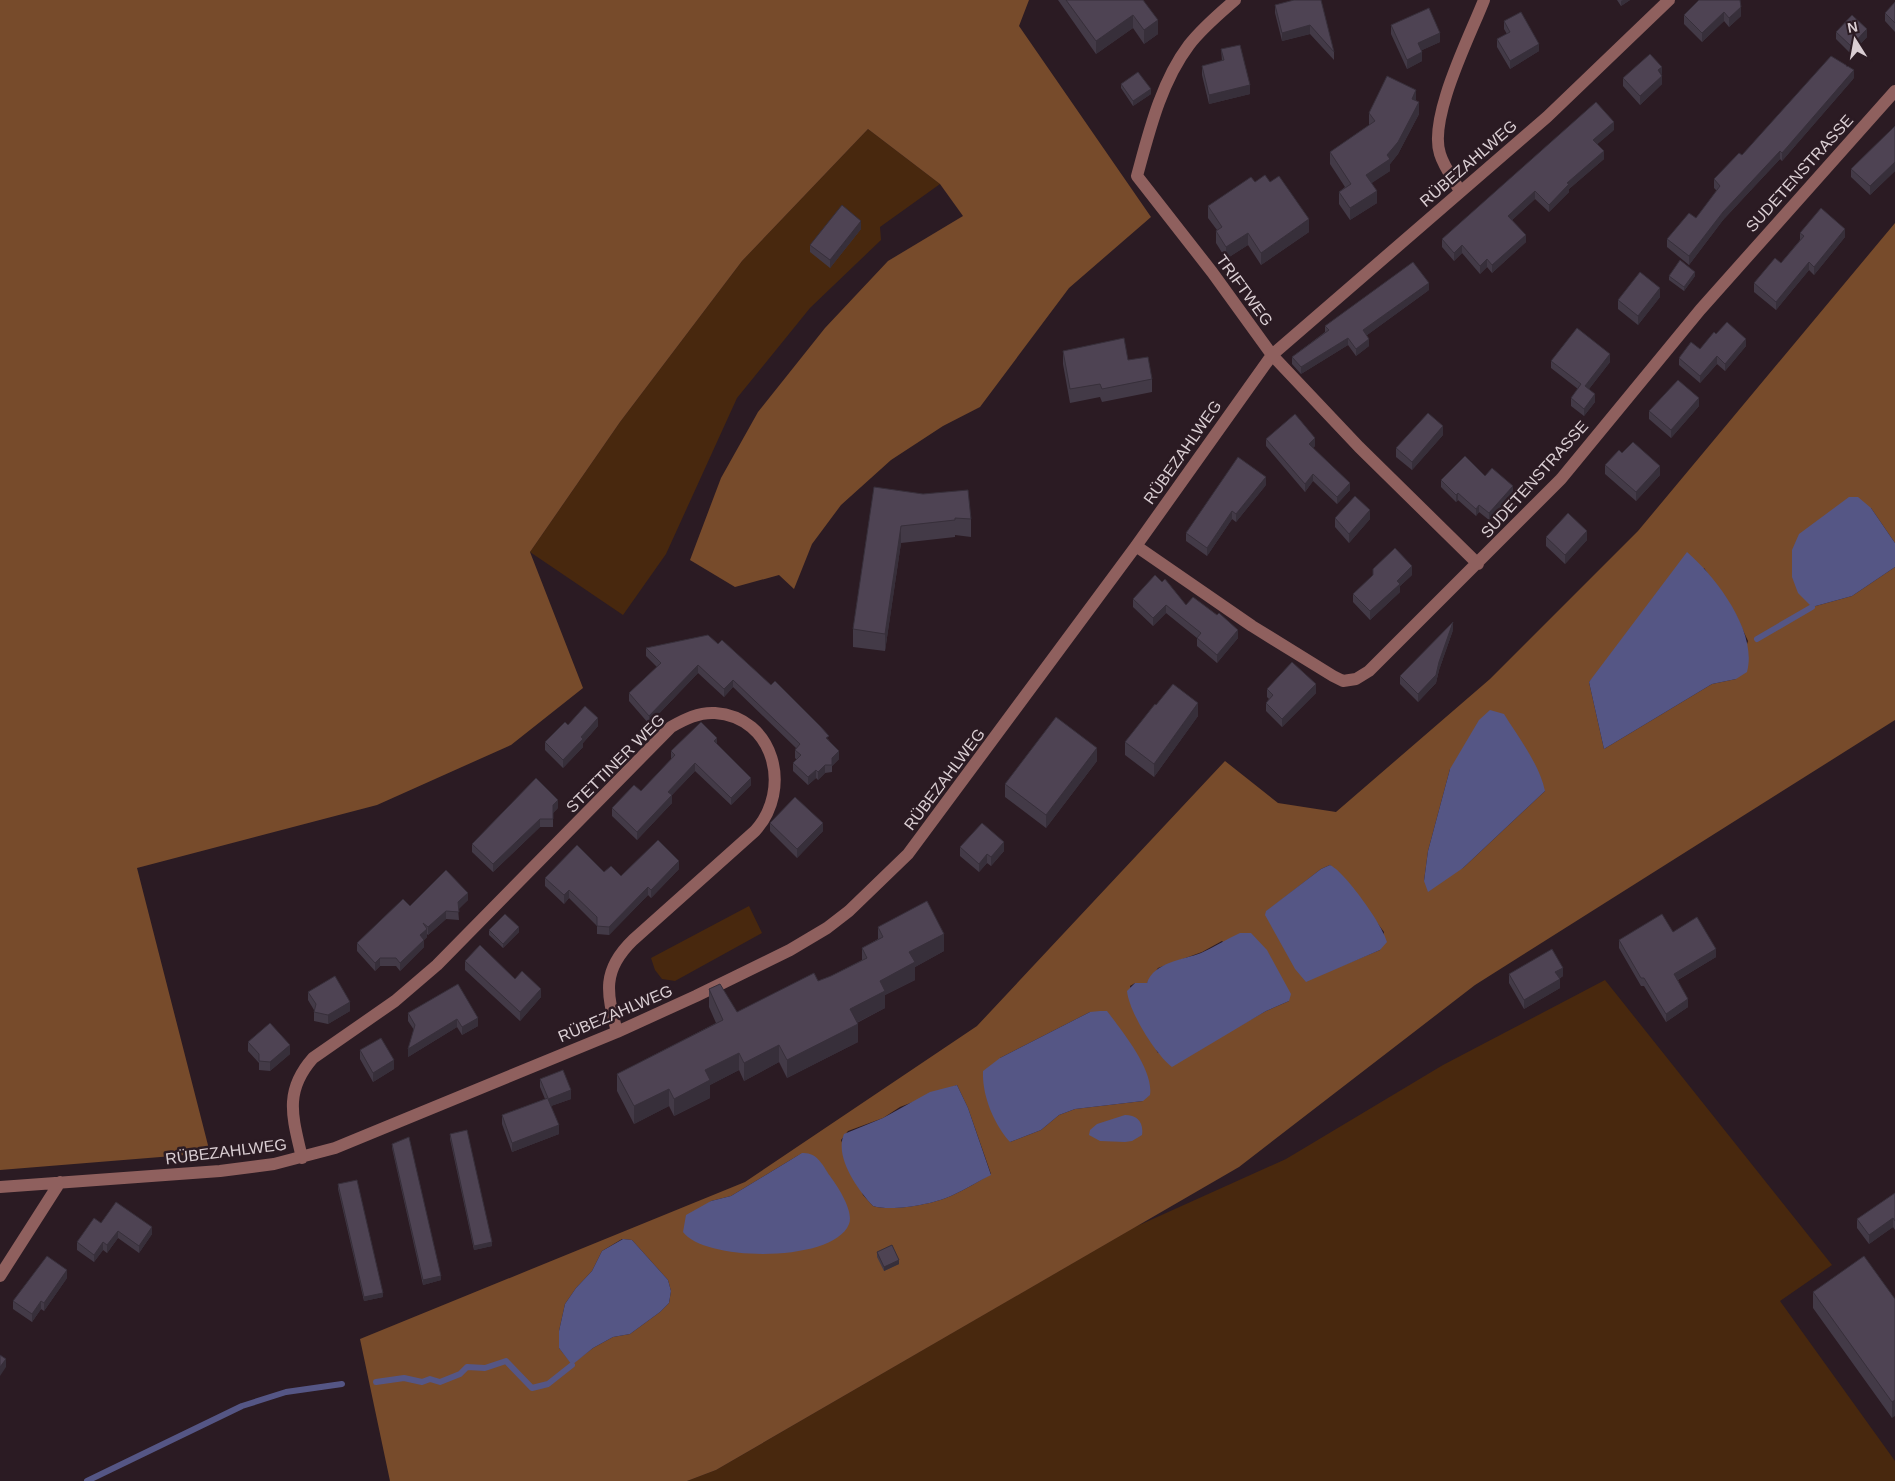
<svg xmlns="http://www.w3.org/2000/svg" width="1895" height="1481" font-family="Helvetica,sans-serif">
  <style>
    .green { fill: #48280e }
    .forest { fill: #774b2b; fill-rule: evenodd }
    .water { fill: #555685 }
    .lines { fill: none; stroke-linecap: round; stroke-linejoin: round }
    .stream { stroke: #555685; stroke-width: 6 }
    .minor { stroke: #8f605e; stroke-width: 12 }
    .wall { fill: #433a47 }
    .shaded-wall { fill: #372f3a }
    .building { fill: #4e4353; stroke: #372f3a }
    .labels { text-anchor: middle; stroke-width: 5; stroke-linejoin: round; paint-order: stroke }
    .street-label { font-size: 16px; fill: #daced3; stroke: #2b1b23 }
  </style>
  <rect width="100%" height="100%" fill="#2b1b23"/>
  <path class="green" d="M868,129L940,184L880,227L881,240L810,308L737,398L666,554L623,615L530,552L620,422L742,261Z
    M749,906L762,933L675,981L662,979L655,970L651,958Z
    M1605,980L1832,1265L1780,1301L1895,1461V1481H687L716,1470L1135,1227L1286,1159L1443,1065Z"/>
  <path class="forest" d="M0,0H1029L1019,26L1151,217L1069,288L980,407L943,426L891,460L841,505L812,544L794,589L779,575L735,587L690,560L721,478L758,412L825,328L888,261L963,216L940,184L868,129L742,261L620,422L530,552L583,688L511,745L377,805L137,868L210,1153L0,1170Z
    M1895,223V543L1871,508L1812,607L1852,596L1895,567V720L1475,985L1239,1167L716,1470L687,1481H390L360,1339L745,1182L977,1026L1225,761L1278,803L1336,812L1490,679L1638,531ZM1704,568L1736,615L1748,641L1736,679L1712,684L1604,749L1589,682ZM1450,769L1545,791L1463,868L1424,881L1428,851ZM1330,865L1344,878L1384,932L1380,950L1334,969L1267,911L1321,869ZM1222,941L1289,1001L1266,1011L1200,1048L1158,1053L1139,1020L1130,986L1135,983H1147L1158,968L1202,952ZM1090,1012L1143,1101L1075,1109L1059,1115L1041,1130L1010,1142L1000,1058ZM957,1085L968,1108L991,1174C979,1181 966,1189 953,1195C935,1204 891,1212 873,1206L863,1195L841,1140L848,1131L883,1118L900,1107ZM802,1153L683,1232L711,1201L731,1196ZM622,1239L632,1240L668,1280L671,1291L669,1303L660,1312L630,1334L613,1337L593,1348L572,1364L559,1348V1331L565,1304L576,1288L592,1271L602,1251Z"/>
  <path class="water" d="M1849,497H1858L1871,508L1895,543V567L1852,596L1812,607L1798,593L1792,577V550L1799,534Z
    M1687,552C1716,577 1758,632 1747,672L1736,679L1712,684L1604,749L1589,682Z
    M1490,710L1504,714C1518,737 1539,763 1545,791L1463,868L1428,892L1424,881L1428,851L1450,769L1479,720Z
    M1330,865C1344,871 1383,925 1387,942L1380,950L1306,982L1295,969L1265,915L1266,911L1321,869Z
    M1240,933H1251L1267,950L1291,994L1289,1001L1266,1011L1172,1067C1156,1055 1129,1012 1127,991L1135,983H1147C1154,962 1183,960 1201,953C1214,947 1227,939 1240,933Z
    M1100,1011H1107C1122,1031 1154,1070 1150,1095L1143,1101L1075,1109L1059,1115L1041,1130L1010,1142C994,1124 982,1096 983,1071L1000,1058L1090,1012Z
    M957,1085L968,1108L991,1175C979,1181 966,1189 953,1195C935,1204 892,1212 873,1206C858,1190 834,1157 844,1134L883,1118L930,1092Z
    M1125,1115C1137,1115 1144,1122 1142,1135L1132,1141L1125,1142L1100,1141L1089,1135L1090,1130L1097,1124Z
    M802,1153C817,1152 822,1164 830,1176C838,1187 854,1211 849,1224C834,1263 705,1262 683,1232L686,1215L711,1201L731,1196Z
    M623,1239L632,1240L668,1280L671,1291L669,1303L660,1312L630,1334L613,1337L593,1348L572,1365L559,1348V1331L565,1304L576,1288L592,1271L602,1251Z"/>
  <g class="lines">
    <path class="stream" d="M1757,639L1812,607
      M376,1382L404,1378L422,1382L430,1379L440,1382L460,1374L467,1367L485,1368L506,1361L532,1388L548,1384L572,1365
      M87,1481L242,1406L286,1392L342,1384"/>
    <path class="minor" d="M1235,0C1219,14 1202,28 1189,45C1161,82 1149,132 1137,176L1212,272L1272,355L1359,447L1478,564
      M1460,191C1453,179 1444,167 1440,154C1428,118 1470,36 1484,0
      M1136,546L1252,626L1333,676L1343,681L1356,679L1369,671L1561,479L1700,310L1895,91
      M302,1158C293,1118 283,1092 313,1058L395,1001L437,965L671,727C685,719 699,712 715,713C774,717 793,789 755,831L633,940C601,971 607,993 617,1032
      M0,1187L220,1171L274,1164L335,1148L617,1032L696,996L790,950L827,928L849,911L908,854L1136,546L1272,355L1547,117L1669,0
      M0,1276L60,1182"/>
  </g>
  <path class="wall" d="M1058,0H1143L1158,34L1144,44L1133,28L1096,54Z
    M1294,0L1334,52V60L1310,34L1282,41L1275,13V5Z
    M1617,0H1630L1621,6Z
    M1895,2V32L1885,21V13Z
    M1741,7V16L1729,27L1724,21L1702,42L1684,24V15Z
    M1504,21L1539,51L1510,69L1497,47V39L1507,34L1504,29Z
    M1391,25L1440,42L1422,50V61L1407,69L1391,34Z
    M1836,32L1867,37L1851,54L1836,39Z
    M1221,49L1250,94L1209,104L1202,75V66L1222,61Z
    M1662,75V84L1640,105L1623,86V78Z
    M1854,78L1782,161L1780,159L1723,220L1689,265L1667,247V239L1696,218L1717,191L1714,188V179L1742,155Z
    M1121,84L1151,94L1133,106L1121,88Z
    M1416,100L1419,114L1398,154L1390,164V171L1371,183L1377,203L1350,220L1339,204V192L1345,187L1330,164V152L1369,125V113Z
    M1895,126V171L1870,195L1851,177V169Z
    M1614,130L1597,144L1604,159L1569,189V192L1549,212L1535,199L1512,220L1526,242L1492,273L1487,267L1480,274L1462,253L1454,261L1442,247V239Z
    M1255,182H1270L1309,232L1261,265L1248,245L1226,259L1216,243V231L1217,230L1208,218V206Z
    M861,229L830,268L810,252V245Z
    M1800,233L1845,237L1814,275L1809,270L1776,310L1754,292V283L1781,263L1800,240Z
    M1669,276H1695L1684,291L1669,280Z
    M1429,290L1367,335L1369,346L1356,356L1348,345L1301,374L1292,364V357L1325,332V326Z
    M1660,297L1638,325L1618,309V300Z
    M1746,346L1725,371L1717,364L1700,383L1679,365V358L1700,349Z
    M1063,351L1128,360L1152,379V392L1102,402L1100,397L1070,403L1063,364Z
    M1551,361L1610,362L1589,389L1595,402L1584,416L1571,406V398L1578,389L1551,368Z
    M1699,406L1671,438L1649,419V411Z
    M1443,435L1412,470L1396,457V448Z
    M1266,439L1315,446L1313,448L1350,490L1337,504L1313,481L1305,492L1266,446Z
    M1622,453L1660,475L1636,501L1605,474V465Z
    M1485,476L1513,493L1489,520L1479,512L1476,516L1458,500L1456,502L1441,487V480Z
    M1266,485L1236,522L1232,519L1207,556L1186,541V533Z
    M874,487L971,519V537L955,535V537L901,543L885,651L853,647V629Z
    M1335,518L1370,519L1349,543L1335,527Z
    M1546,537L1587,540L1565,564L1546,546Z
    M1412,575L1400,586V592L1370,620L1353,602V594Z
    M1133,599L1186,605L1217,615L1238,638L1217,663L1197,646V638L1166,613L1153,626L1133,607Z
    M1453,630L1439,670L1436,683L1418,702L1400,684V676Z
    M708,635L829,740L839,759L832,766V772L825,773L818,780L816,778L808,785L793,771V763L797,760L795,758V750L796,748L733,687L724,697L698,673L649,724L629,701V693L657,667L646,656V648Z
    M1267,689L1316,693L1282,727L1266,711V703L1269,699L1267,697Z
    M1156,705L1198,716L1154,777L1125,755V742Z
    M568,725L598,726L583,743V747L563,768L545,750V742Z
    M717,745L751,785L731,805L695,771L672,795V803L637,840L612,816V808L641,791L672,759H671V751Z
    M1097,761L1046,828L1005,797V784Z
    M558,808L553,813V827H540L493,872L472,852V844Z
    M770,823L823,831L797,858L770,831Z
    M960,847L1004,851L991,866L987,863L979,872L960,856Z
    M679,869L651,898L648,895L609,935L597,934V926L569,898L564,904L545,886V878L604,872L621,876Z
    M468,900L458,909L459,920L446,919L428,935L427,934V937L424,940V947L400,971L396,966H380L375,971L357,951V943L410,906Z
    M878,927L944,951L915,967V980L885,995V1008L857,1023L858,1042L787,1078L779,1062L744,1081L739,1070L710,1085V1098L674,1116L669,1106L634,1124L617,1091V1074L716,1023L709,1007V989L737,1012L831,976L862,960V948L878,939Z
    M489,930L519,932L503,948L489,935Z
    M1673,932L1716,957L1678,980L1688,1007L1666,1022L1644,986H1641L1619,948V940Z
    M465,961L515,979L541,997L520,1021L465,970Z
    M1509,974L1563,976L1559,979L1560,988L1524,1009L1509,983Z
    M458,984L478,1026L462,1035L457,1027L408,1057L414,1030L408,1021V1013Z
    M308,992L350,1011L328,1024L314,1021V1010L308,1000Z
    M248,1042L290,1054L270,1071L259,1070V1063L248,1051Z
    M360,1050L394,1069L373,1082L360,1059Z
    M540,1079L571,1099L551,1106L559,1134L512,1152L502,1124V1115L545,1099L540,1087Z
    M450,1134L492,1246L474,1250L450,1139Z
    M392,1144L441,1280L423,1285L392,1148Z
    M338,1184L383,1297L364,1301L338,1189Z
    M1895,1193V1230L1893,1227L1869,1244L1857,1228V1219Z
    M101,1223L152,1234L139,1253L118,1238L107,1253L103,1250L94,1262L77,1250V1242Z
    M877,1252L899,1264L884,1271L877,1257Z
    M67,1278L44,1311L41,1309L32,1322L13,1309V1301Z
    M1813,1292L1895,1299L1892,1418L1813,1308Z"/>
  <path class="shaded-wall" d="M1623,0H1630L1621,6V1Z
    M1741,7V16L1729,27V18Z
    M1724,12V21L1702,42V33Z
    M1133,15V28L1096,54V41Z
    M1158,20V34L1144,44V30Z
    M1310,25V34L1282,41V33Z
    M1867,29V37L1851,54V46Z
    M1440,33V42L1418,52V43Z
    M1539,44V51L1510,69V61Z
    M1422,52V61L1407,69V60Z
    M1662,67V75L1658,70Z
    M1854,70V78L1782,161V153Z
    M1662,76V84L1640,105V96Z
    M1250,85V94L1209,104V95Z
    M1151,89V94L1133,106V101Z
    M1416,90V102L1412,99Z
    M1419,102V114L1398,154L1390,164V171L1366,187V175L1387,155Z
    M1614,122V130L1593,148V140Z
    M1604,151V159L1569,189V192L1549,212V205L1567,183Z
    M1780,151V159L1723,220L1689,265V256L1723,212Z
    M1895,162V171L1870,195V186Z
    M1377,191V203L1350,220V208Z
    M1535,191V199L1508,224V216Z
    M1309,219V232L1261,265V253Z
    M861,221V229L830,268V260Z
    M1845,229V237L1814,275V267Z
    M1248,233V245L1226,259V247Z
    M1526,235V242L1492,273V265Z
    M1462,245V253L1454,261V253Z
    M1487,259V267L1480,274V266Z
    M1809,262V270L1776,310V302Z
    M1695,272V276L1684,291V287Z
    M1429,283V290L1363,338V330Z
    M1660,288V297L1638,325V316Z
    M1348,338V345L1301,374V367Z
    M1369,339V346L1356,356V349Z
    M1746,339V346L1725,371V364Z
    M1610,354V362L1585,394V386Z
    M1717,356V364L1700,383V376Z
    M1595,394V402L1584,416V409Z
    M1699,398V406L1671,438V430Z
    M1443,426V435L1412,470V462Z
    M1315,438V446L1309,451V444Z
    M1660,466V475L1636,501V492Z
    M1313,474V481L1305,492V484Z
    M1266,477V485L1236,522V514Z
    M1350,483V490L1337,504V497Z
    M1513,486V493L1489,520V513Z
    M1458,493V500L1456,502V495Z
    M1479,505V512L1476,516V509Z
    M1370,510V519L1349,543V534Z
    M1232,511V519L1207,556V548Z
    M901,526V543L885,651V634Z
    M1587,531V540L1565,564V555Z
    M1412,566V575L1400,586V592L1370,620V611L1397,581Z
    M1166,605V613L1153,626V618Z
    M1453,622V630L1439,670L1436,683L1418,702V694L1439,662Z
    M1238,630V638L1217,663V655Z
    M698,665V673L649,724V716Z
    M733,680V687L724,697V689Z
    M1316,684V693L1282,727V719Z
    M1198,703V716L1154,777V764Z
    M598,718V726L583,743V747L563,768V760L581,737Z
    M717,738V745L714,741Z
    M1097,748V761L1046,828V815Z
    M839,751V759L832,766V758Z
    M695,763V771L671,796L672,795V803L637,840V832L668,792Z
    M825,765V773L818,780V772Z
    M816,770V778L808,785V777Z
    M751,778V785L731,805V798Z
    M558,800V808L553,813V805Z
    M540,819V827L493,872V864Z
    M823,823V831L797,858V849Z
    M1004,842V851L991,866V857Z
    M987,854V863L979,872V864Z
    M679,861V869L651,898V890Z
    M648,887V895L609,935V927Z
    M569,890V898L564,904V895Z
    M468,893V900L458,910V902Z
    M446,911V919L428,935V927Z
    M519,927V932L503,948V944Z
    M427,929V937L420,943V935Z
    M944,934V951L915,967V980L885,995V1008L850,1026V1009L909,952Z
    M424,940V947L400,971V963Z
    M1716,949V957L1674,982V974Z
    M380,958V966L375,971V963Z
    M1563,968V976L1555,981V972Z
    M1560,979V988L1524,1009V1000Z
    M541,989V997L520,1021V1012Z
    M1688,999V1007L1666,1022V1014Z
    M350,1002V1011L328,1024V1015Z
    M478,1018V1026L462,1035V1027Z
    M457,1019V1027L408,1057V1049Z
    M858,1024V1042L787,1078V1060Z
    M290,1045V1054L270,1071V1062Z
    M779,1045V1062L744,1081V1063Z
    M739,1053V1070L710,1085V1098L674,1116V1099L705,1070Z
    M394,1060V1069L373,1082V1073Z
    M669,1089V1106L634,1124V1106Z
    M571,1090V1099L548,1107V1099Z
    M559,1125V1134L512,1152V1143Z
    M1893,1218V1227L1869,1244V1235Z
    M152,1227V1234L139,1253V1246Z
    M118,1231V1238L107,1253V1245Z
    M103,1242V1250L94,1262V1255Z
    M492,1242V1246L474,1250V1246Z
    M899,1260V1264L884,1271V1267Z
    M67,1270V1278L44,1311V1303Z
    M441,1276V1280L423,1285V1280Z
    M383,1293V1297L364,1301V1297Z
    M41,1301V1309L32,1322V1314Z
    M6,1359V1367L0,1376V1367Z
    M1895,1400V1416L1892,1418V1402Z"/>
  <path class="building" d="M1066,0H1143L1158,20L1144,30L1133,15L1096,41Z
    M1294,0H1321L1334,52L1310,25L1282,33L1275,5Z
    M1699,0H1740L1741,7L1729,18L1724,12L1702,33L1684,15Z
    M1895,2V23L1885,13Z
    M1429,8L1440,33L1418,43L1422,52L1407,60L1391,25Z
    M1521,12L1539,44L1510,61L1497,39L1510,32L1504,21Z
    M1852,15L1867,29L1851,46L1836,32Z
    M1240,45L1250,85L1209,95L1202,66L1224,60L1221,49Z
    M1650,54L1662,67L1658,70L1662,76L1640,96L1623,78Z
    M1831,56L1854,70L1782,153L1780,151L1723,212L1689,256L1667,239L1689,213L1696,218L1720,186L1714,179L1739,153L1742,155Z
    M1138,72L1151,89L1133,101L1121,84Z
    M1387,76L1416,90L1412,99L1419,102L1398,142L1387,155L1390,159L1366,175L1377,191L1350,208L1339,192L1351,184L1330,152L1375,121L1369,113Z
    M1596,102L1614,122L1593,140L1604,151L1567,183L1569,184L1549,205L1535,191L1508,216L1526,235L1492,265L1487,259L1480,266L1462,245L1454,253L1442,239Z
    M1895,126V162L1870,186L1851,169Z
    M1265,175L1270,182L1279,176L1309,219L1261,253L1248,233L1226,247L1216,231L1222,227L1208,206L1251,177L1255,182Z
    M842,205L861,221L830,260L810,245Z
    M1821,208L1845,229L1814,267L1809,262L1776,302L1754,283L1775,258L1781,263L1804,236L1800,233Z
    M1680,260L1695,272L1684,287L1669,276Z
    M1413,262L1429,283L1363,330L1369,339L1356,349L1348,338L1301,367L1292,357L1329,330L1325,326Z
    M1640,272L1660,288L1638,316L1618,300Z
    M1727,322L1746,339L1725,364L1717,356L1700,376L1679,358L1691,342L1700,349L1714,332L1716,334Z
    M1577,328L1610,354L1585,386L1595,394L1584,409L1571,398L1581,384L1551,361Z
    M1124,338L1128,360L1148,357L1152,379L1102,389L1100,384L1070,389L1063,351Z
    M1678,380L1699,398L1671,430L1649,411Z
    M1428,413L1443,426L1412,462L1396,448Z
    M1295,414L1315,438L1309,444L1350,483L1337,497L1313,474L1305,484L1266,439Z
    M1633,442L1660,466L1636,492L1605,465L1619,450L1622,453Z
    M1465,456L1485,476L1492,468L1513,486L1489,513L1479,505L1476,509L1458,493L1456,495L1441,480Z
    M1238,457L1266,477L1236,514L1232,511L1207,548L1186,533Z
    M874,487L923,494L968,490L971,519L955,518V520L901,526L885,634L853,629Z
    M1355,496L1370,510L1349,534L1335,518Z
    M1568,513L1587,531L1565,555L1546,537Z
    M1395,548L1412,566L1397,581L1400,584L1370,611L1353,594L1373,575V569Z
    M1155,575L1162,582L1165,579L1186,605L1193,597L1217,615L1219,613L1238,630L1217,655L1197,638L1201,633L1166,605L1153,618L1133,599Z
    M1453,622L1439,662L1436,675L1418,694L1400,676Z
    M708,635L718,644L722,640L771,685L775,681L821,727L829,736L826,738L839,751L832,758V765H825L818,772L816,770L808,777L793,763L801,755L795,750L800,744L733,680L724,689L698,665L649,716L629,693L661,663L646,648Z
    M1292,662L1316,684L1282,719L1266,703L1273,695L1267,689Z
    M1173,684L1198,703L1154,764L1125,742L1155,704L1156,705Z
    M585,706L598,718L581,737L583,739L563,760L545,742L565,722L568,725Z
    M1056,717L1097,748L1046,815L1005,784Z
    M701,722L717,738L714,741L751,778L731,798L695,763L668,792L672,795L637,832L612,808L634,785L641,791L675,755L671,751Z
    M536,778L558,800L553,805V819H540L493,864L472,844Z
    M795,797L823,823L797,849L770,823Z
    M982,823L1004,842L991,857L987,854L979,864L960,847Z
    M658,840L679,861L651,890L648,887L609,927L597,926V917L569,890L564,895L545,878L577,845L604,872L611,866L621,876Z
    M446,870L468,893L458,902L459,912L446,911L428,927L423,923L427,929L420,935L424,940L400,963L396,958H380L375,963L357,943L403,899L410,906Z
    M927,901L944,934L909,952L915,962L880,981L885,991L850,1009L858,1024L787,1060L779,1045L744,1063L739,1053L705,1070L710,1080L674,1099L669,1089L634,1106L617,1074L723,1020L709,989L720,984L737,1012L814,973L818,981L831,976L867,958L862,948L883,937L878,927Z
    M505,914L519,927L503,944L489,930Z
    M1662,914L1673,932L1697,917L1716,949L1674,974L1688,999L1666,1014L1644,978H1641L1619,940Z
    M480,945L515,979L522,971L541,989L520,1012L465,961Z
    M1552,949L1563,968L1555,972L1560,979L1524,1000L1509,974Z
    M335,976L350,1002L328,1015L314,1012L316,1004L308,992Z
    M458,984L478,1018L462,1027L457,1019L408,1049L415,1025L408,1013Z
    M270,1023L290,1045L270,1062L259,1061V1054L248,1042Z
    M381,1038L394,1060L373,1073L360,1050Z
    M563,1070L571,1090L548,1099L559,1125L512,1143L502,1115L548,1098L540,1079Z
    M467,1130L492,1242L474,1246L450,1134Z
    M409,1137L441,1276L423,1280L392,1144Z
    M357,1180L383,1293L364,1297L338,1184Z
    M1895,1193V1221L1893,1218L1869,1235L1857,1219Z
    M116,1202L152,1227L139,1246L118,1231L107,1245L103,1242L94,1255L77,1242L94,1218L101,1223Z
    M892,1245L899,1260L884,1267L877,1252Z
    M47,1256L67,1270L44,1303L41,1301L32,1314L13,1301Z
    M1864,1256L1895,1299V1400L1892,1402L1813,1292Z
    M0,1355L6,1359L0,1367Z"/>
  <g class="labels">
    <g class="street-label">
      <text transform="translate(1468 163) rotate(-41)" y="6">RÜBEZAHLWEG</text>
      <text transform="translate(1799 173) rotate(-48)" y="6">SUDETENSTRASSE</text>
      <text transform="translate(1245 290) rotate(54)" y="6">TRIFTWEG</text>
      <text transform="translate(1182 452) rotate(-55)" y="6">RÜBEZAHLWEG</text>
      <text transform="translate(1534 479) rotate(-48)" y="6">SUDETENSTRASSE</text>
      <text transform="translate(615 763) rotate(-45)" y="6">STETTINER WEG</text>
      <text transform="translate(944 779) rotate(-53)" y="6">RÜBEZAHLWEG</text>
      <text transform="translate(615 1013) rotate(-23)" y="6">RÜBEZAHLWEG</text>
      <text transform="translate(226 1151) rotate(-7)" y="6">RÜBEZAHLWEG</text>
    </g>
  </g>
  <g transform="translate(1855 40) rotate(349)" stroke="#2b1b23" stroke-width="4" paint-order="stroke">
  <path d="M0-4L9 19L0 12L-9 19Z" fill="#daced3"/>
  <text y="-8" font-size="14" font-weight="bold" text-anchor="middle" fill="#daced3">N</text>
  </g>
</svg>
